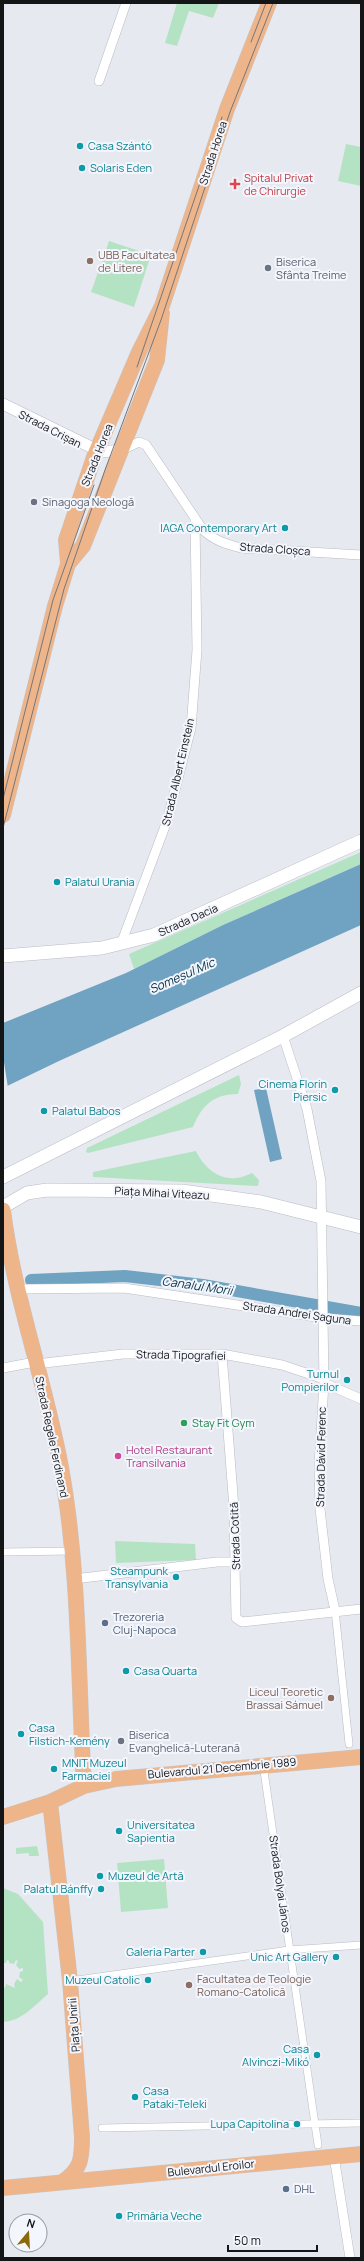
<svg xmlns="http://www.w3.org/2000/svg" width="364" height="2261" font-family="Manrope,sans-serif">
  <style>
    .green { fill: #b4e3c4 }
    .water { fill: #70a3c1 }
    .pier { fill: #e7e9f0 }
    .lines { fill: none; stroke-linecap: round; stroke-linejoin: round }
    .canal { stroke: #70a3c1; stroke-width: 12 }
    .pedestrian-casing { stroke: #babcc3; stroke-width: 8 }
    .minor-casing { stroke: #babcc3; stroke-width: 10 }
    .tertiary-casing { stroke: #babcc3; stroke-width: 12 }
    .secondary-casing { stroke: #babcc3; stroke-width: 14 }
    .primary-casing { stroke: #c7c7c7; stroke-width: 16 }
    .pedestrian { stroke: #fff; stroke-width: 7 }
    .minor { stroke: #fff; stroke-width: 9 }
    .tertiary { stroke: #fff; stroke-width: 11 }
    .secondary { stroke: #fff; stroke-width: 13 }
    .primary { stroke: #eeb58a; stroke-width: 15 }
    .tram { stroke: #75767b; stroke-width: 1 }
    .culture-dot { fill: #0f9aa8; stroke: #f4f6fd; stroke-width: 1.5 }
    .health-dot { fill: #e0444e; stroke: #f4f6fd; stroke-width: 1.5 }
    .education-dot { fill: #8d6e63; stroke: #f4f6fd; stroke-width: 1.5 }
    .worship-dot { fill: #6b7280; stroke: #f4f6fd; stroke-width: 1.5 }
    .leisure-dot { fill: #2e9e5b; stroke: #f4f6fd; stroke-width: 1.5 }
    .hotel-dot { fill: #d1479c; stroke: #f4f6fd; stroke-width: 1.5 }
    .service-dot { fill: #5c6f8a; stroke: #f4f6fd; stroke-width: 1.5 }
    .labels { text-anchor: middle; stroke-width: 4; stroke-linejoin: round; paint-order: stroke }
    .culture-label { font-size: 11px; fill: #0d838f; stroke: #f4f6fd; text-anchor: start }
    .street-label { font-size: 11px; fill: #141517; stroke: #f4f6fd }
    .health-label { font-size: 11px; fill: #be3a42; stroke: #f4f6fd; text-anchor: start }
    .education-label { font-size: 11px; fill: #785e54; stroke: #f4f6fd; text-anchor: start }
    .worship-label { font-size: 11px; fill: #5b616d; stroke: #f4f6fd; text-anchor: start }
    .leisure-label { font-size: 11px; fill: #27864d; stroke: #f4f6fd; text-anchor: start }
    .hotel-label { font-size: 11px; fill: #b23c85; stroke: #f4f6fd; text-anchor: start }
    .service-label { font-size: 11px; fill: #4e5e75; stroke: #f4f6fd; text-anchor: start }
    .water-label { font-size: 12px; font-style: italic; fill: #002e43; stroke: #f4f6fd }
  </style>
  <rect width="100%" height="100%" fill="#e7e9f0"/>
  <path class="green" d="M177,3H219L213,18L189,11L177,46L165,43Z
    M346,144L361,147V186L338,181Z
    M109,241L151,255L134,307L91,292Z
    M361,852V864L223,925L134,969L129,954Z
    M239,1075L241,1084L238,1094C214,1094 202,1105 193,1127L88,1153L86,1152L87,1148Z
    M196,1151C203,1166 218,1180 236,1178C241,1178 247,1175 252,1173L259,1180L258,1186L93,1177V1172Z
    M115,1541L195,1544L196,1560L116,1563Z
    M37,1846L39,1856H29V1853L16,1854V1848Z
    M164,1859L168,1908L121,1912L117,1863Z
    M3,1888L18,1894L43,1922L48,1994C34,2006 22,2021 3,2022V1987L5,1988L6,1984L15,1988L14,1984L17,1979L21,1982L23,1980L19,1977L20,1972L23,1971V1968L19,1969L16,1965L18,1961L16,1960L14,1964L9,1963V1961L7,1960L6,1963H3Z"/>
  <path class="water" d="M361,864V925L59,1061L3,1088V1023L126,973L223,925Z
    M266,1088L282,1159L270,1162L254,1090Z"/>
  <path class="pier" d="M3,1056L8,1088L3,1090Z"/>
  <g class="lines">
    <path class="canal" d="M31,1280L125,1276L203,1285L361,1313"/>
    <g class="pedestrian-casing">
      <path id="pedestrian" d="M3,1552L73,1551
        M335,1610L349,1744
        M263,1764L318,2145
        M70,1981L289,1950L361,1945
        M102,2128L361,2123"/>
    </g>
    <g class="minor-casing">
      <path id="minor" d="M99,81L126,3
        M122,450L139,442L146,445L203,530C215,541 226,544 241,548L361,555
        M121,944L167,821L191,728L197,650L195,520
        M283,1036L307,1109L321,1181L324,1383L319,1466L320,1509L328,1579L335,1610
        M18,1289L124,1288L323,1318L361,1321
        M222,1354L234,1508L236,1618L242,1622L361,1609
        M36,1364L123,1354H222L282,1365L324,1379
        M3,1368L35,1362
        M324,1383L361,1399
        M74,1579L217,1562H236
        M334,2156L350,2258"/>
    </g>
    <g class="tertiary-casing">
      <path id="tertiary" d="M3,404L101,452L122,450"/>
    </g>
    <g class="secondary-casing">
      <path id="secondary" d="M3,956L102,948L154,935L361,841
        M3,1177L283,1036L361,993
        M3,1207L27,1193L47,1190L182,1191L261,1202L361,1227"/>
    </g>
    <g class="primary-casing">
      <path id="primary" d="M68,564L83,546L157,360L162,313
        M3,815L55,606L68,564L66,540L94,457L139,352L162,306L227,109L269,3
        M3,1210C14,1297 45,1380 61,1467C80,1572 78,1680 84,1786
        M50,1802L70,1981L82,2137C82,2159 81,2170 62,2182
        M3,1817L50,1802L84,1786L116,1779L361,1757
        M3,2188L361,2154"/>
    </g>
    <use href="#pedestrian" class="pedestrian"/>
    <use href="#minor" class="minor"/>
    <use href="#tertiary" class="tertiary"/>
    <use href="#secondary" class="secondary"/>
    <use href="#primary" class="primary"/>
    <path class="tram" d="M251,42L266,3
      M213,145L222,117
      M137,367L200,183
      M3,799L53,600L94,485
      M3,828L64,589L105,470L161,320L230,112L273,3"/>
  </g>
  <g class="culture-dot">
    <circle cx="80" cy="146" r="4"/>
    <circle cx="82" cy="168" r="4"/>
    <circle cx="285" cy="528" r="4"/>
    <circle cx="57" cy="882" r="4"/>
    <circle cx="335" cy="1090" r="4"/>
    <circle cx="44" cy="1111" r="4"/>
    <circle cx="347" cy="1380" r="4"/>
    <circle cx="176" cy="1577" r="4"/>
    <circle cx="126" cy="1671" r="4"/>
    <circle cx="21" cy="1734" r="4"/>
    <circle cx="54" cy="1769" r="4"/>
    <circle cx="119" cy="1831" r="4"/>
    <circle cx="100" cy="1876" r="4"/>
    <circle cx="101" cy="1889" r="4"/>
    <circle cx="203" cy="1952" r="4"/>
    <circle cx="336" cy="1957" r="4"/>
    <circle cx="148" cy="1980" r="4"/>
    <circle cx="317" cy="2055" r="4"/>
    <circle cx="135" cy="2097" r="4"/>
    <circle cx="297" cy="2124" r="4"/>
    <circle cx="119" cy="2216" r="4"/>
  </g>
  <path class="health-dot" d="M233 178h4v4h4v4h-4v4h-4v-4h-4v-4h4z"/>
  <g class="education-dot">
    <circle cx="90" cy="261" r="4"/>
    <circle cx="331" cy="1698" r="4"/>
    <circle cx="189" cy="1985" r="4"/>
  </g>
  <g class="worship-dot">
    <circle cx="268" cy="268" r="4"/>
    <circle cx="34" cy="502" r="4"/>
    <circle cx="121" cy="1741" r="4"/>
  </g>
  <circle class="leisure-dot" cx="184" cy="1423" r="4"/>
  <circle class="hotel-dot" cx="118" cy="1456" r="4"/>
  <g class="service-dot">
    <circle cx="105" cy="1623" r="4"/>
    <circle cx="286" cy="2189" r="4"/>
  </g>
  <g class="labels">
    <g class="culture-label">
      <text x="88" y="150">Casa Szántó</text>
      <text x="90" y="172">Solaris Eden</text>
      <text x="277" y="532" text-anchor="end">IAGA Contemporary Art</text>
      <text x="65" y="886">Palatul Urania</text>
      <text x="327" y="1088" text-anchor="end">Cinema Florin<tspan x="327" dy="13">Piersic</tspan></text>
      <text x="52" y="1115">Palatul Babos</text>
      <text x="339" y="1378" text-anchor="end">Turnul<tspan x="339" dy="13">Pompierilor</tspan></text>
      <text x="168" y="1575" text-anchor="end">Steampunk<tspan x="168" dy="13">Transylvania</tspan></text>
      <text x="134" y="1675">Casa Quarta</text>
      <text x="29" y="1732">Casa<tspan x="29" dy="13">Filstich-Kemény</tspan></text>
      <text x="62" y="1767">MNIT Muzeul<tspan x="62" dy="13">Farmaciei</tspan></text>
      <text x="127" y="1829">Universitatea<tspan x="127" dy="13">Sapientia</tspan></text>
      <text x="108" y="1880">Muzeul de Artă</text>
      <text x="93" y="1893" text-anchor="end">Palatul Bánffy</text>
      <text x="195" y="1956" text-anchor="end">Galeria Parter</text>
      <text x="328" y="1961" text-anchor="end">Unic Art Gallery</text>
      <text x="140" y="1984" text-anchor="end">Muzeul Catolic</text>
      <text x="309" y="2053" text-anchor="end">Casa<tspan x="309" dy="13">Alvinczi-Mikó</tspan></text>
      <text x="143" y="2095">Casa<tspan x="143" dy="13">Pataki-Teleki</tspan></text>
      <text x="289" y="2128" text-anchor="end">Lupa Capitolina</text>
      <text x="127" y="2220">Primăria Veche</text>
    </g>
    <g class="street-label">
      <text transform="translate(213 153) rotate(-72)" y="4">Strada Horea</text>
      <text transform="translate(50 429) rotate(27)" y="4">Strada Crișan</text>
      <text transform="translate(97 455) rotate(-68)" y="4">Strada Horea</text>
      <text transform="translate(275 549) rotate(4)" y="4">Strada Cloșca</text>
      <text transform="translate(178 772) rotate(-77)" y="4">Strada Albert Einstein</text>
      <text transform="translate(188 920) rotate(-24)" y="4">Strada Dacia</text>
      <text transform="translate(162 1193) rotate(3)" y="4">Piața Mihai Viteazu</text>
      <text transform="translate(297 1313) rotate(8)" y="4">Strada Andrei Șaguna</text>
      <text transform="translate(181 1355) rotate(1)" y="4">Strada Tipografiei</text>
      <text transform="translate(52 1437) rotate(78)" y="4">Strada Regele Ferdinand</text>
      <text transform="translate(321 1457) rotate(-89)" y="4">Strada Dávid Ferenc</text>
      <text transform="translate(235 1536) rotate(-92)" y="4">Strada Cotită</text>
      <text transform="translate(222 1768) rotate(-5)" y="4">Bulevardul 21 Decembrie 1989</text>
      <text transform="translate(280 1884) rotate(82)" y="4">Strada Bolyai János</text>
      <text transform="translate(74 2025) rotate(-94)" y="4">Piața Unirii</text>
      <text transform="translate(211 2168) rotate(-6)" y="4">Bulevardul Eroilor</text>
    </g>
    <g class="health-label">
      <text x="244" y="182">Spitalul Privat<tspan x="244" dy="13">de Chirurgie</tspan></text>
    </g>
    <g class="education-label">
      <text x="98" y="259">UBB Facultatea<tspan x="98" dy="13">de Litere</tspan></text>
      <text x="323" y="1696" text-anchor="end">Liceul Teoretic<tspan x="323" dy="13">Brassai Sámuel</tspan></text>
      <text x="197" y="1983">Facultatea de Teologie<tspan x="197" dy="13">Romano-Catolică</tspan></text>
    </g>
    <g class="worship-label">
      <text x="276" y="266">Biserica<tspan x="276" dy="13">Sfânta Treime</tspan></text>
      <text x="42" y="506">Sinagoga Neologă</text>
      <text x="129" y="1739">Biserica<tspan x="129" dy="13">Evanghelică-Luterană</tspan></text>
    </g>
    <g class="leisure-label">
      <text x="192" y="1427">Stay Fit Gym</text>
    </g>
    <g class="hotel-label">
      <text x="126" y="1454">Hotel Restaurant<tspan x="126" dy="13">Transilvania</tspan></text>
    </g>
    <g class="service-label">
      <text x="113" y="1621">Trezoreria<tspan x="113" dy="13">Cluj-Napoca</tspan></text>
      <text x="294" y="2193">DHL</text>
    </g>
    <g class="water-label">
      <text transform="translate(182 976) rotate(-24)" y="4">Someșul Mic</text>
      <text transform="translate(197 1286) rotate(8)" y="4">Canalul Morii</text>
    </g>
  </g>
  <rect width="364" height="2261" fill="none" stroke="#141517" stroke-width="8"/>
  <g transform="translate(28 2233) rotate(18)"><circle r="19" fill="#f4f6fd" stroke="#9a9ca1"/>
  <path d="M0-3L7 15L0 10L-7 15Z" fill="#8b6908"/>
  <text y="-6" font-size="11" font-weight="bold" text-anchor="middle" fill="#141517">N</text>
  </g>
  <path d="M228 2245v6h89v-6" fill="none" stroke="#141517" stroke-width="2"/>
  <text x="234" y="2245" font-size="12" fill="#141517" stroke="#f4f6fd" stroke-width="3" paint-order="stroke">50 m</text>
</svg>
